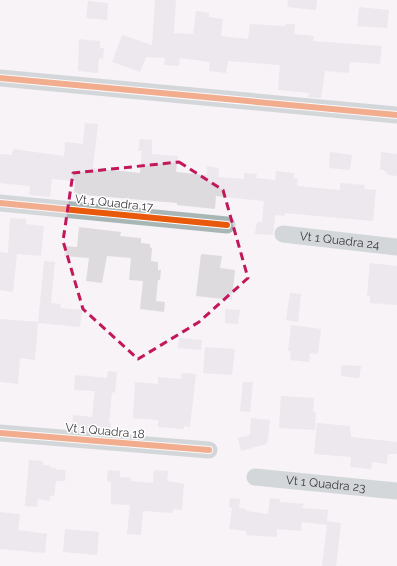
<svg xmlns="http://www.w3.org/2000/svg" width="397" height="566" font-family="Raleway,sans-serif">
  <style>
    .building { fill: #dedbdf }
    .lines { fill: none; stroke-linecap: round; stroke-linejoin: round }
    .minor { stroke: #a9b6b6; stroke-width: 17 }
    .cycleway-casing { stroke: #fff; stroke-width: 8 }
    .cycleway { stroke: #e8590c; stroke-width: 6 }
    .marked { fill: none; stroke: #c2185b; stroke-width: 3; stroke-dasharray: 8 5; stroke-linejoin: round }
    .labels { text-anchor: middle; stroke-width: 3; stroke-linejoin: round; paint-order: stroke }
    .street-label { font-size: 12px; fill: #3d3a3d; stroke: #fff }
  </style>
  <rect width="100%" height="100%" fill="#f7f3f7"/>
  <path class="building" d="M155,0H176L174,33L193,34L196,11L209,13V17L223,19L221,36L248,39L250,24L285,26L286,24H295L294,34L314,36L313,41L382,46L380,64L350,62L349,73L325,71L321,98L308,97L309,93L278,90L280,65L228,61L226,73L209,71L210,62L180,58L179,66L164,65L165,58L146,57L140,72L112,62L122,35L152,45Z
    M288,0H317L316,10L287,7Z
    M88,1L108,3L107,20L86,18Z
    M359,7L389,10L387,28L357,26Z
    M79,39L100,41V48H104L103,59L99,58L98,73L78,71Z
    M85,123L98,124L93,168L140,173L142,151H138L140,139L152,140V154L178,156L176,172L207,175V166L219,168L218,177L244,179V173L257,174L256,178L275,180L276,171L294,173V178L298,179L297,186L340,190V183L365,185L364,189L376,190L373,221L285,213L284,216L275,215L273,235L255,234L257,222H262L264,201L216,196L215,209L177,205V203L74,194L75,181L52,179L50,197L29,195L30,186L0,183V154L12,155L13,149L64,156L65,142L83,144Z
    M330,152L352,155L350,170L329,168Z
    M381,152L397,154V176L388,175L384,170H380Z
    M10,218L26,219V224L44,226L41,256L17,254L13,292L0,290V252L8,253Z
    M79,227L121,232L120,236L141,238V243L150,244V247L152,248L151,261L158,262V270H161L160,280H158L156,301L165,302L164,312L140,309L143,281L129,280L131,258L107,256L102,283L86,281L89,258L64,256L65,246L77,247Z
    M201,254L222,256L220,268L235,270L232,300L196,296Z
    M44,261L55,262L51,303L61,304L60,308L82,310L80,327L38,323L35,360L20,358L18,384L0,382V319L38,322Z
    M370,263L397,266V305L370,303V296H367Z
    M290,293L301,294L298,322L286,320Z
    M225,309L240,310L238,324L225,323Z
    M291,325L321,329L318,354L310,353L309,362L290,360L291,351H288Z
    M179,338L202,340L201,350L178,348Z
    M205,347L235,349L232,375L203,373Z
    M342,365L361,366L359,378L341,376Z
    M108,371L117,372L115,393L112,392L109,423H111L110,432L72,429L73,415L92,417L95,391L74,390L75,375L107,378Z
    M182,373L196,374L190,427L184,426V429L158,427V420L133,418L135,382L158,384V377L181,379Z
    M243,382H253L250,412L240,411Z
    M281,396L314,398L313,412H316L315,430L279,428Z
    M251,418L270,420L268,440L266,444L241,451L238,438L250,435Z
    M317,423L350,426L351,437L397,442V454H388L387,464L372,462L371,469L350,467L351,457L314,454Z
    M29,460L43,461V465H50V467L55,468L57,470H66L65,481H56L54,496H50V501L38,499L37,507L25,506Z
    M108,470L120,471V477L131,478V481L153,483L154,470L168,471L167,481L184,484L182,510L173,509V513L143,511L141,535L127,534L130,505L111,504V482L107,481Z
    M230,498L240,499L239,508L246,509V511L268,514L270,498L280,499V502L304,504L302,508L328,510L327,521L341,523L336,566H322L327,525L302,522L301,531L277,529V537L246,535V531L229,529L232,508L229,507Z
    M0,512L20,514L18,530L47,534L45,553L0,549Z
    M65,529L99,532L97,555L63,552Z"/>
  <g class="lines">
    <g class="minor">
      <path d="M0,78L397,115"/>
      <path d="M0,203L227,225"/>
      <path id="s1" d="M283,234L397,247"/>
      <path d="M0,433L209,450"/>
      <path id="s2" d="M255,477L397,491"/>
    </g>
    <g class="cycleway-casing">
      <path id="cycleway" d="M0,78L397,115
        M0,203L227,225
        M0,433L209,450"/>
    </g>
    <use href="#cycleway" class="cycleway"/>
  </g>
  <path d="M0 0H397V566H0ZM179,162L223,190L248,278L199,322L138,359L83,309L63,241L73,173Z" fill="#f7f3f7" fill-opacity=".55" fill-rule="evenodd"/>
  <path class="marked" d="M179,162L223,190L248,278L199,322L138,359L83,309L63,241L73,173Z"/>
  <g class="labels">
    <g class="street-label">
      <text transform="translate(114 203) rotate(6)" y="4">Vt 1 Quadra 17</text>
      <text dy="4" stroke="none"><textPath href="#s1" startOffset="57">Vt 1 Quadra 24</textPath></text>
      <text transform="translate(105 431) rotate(5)" y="4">Vt 1 Quadra 18</text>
      <text dy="4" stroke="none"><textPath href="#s2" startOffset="71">Vt 1 Quadra 23</textPath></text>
    </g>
  </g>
</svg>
